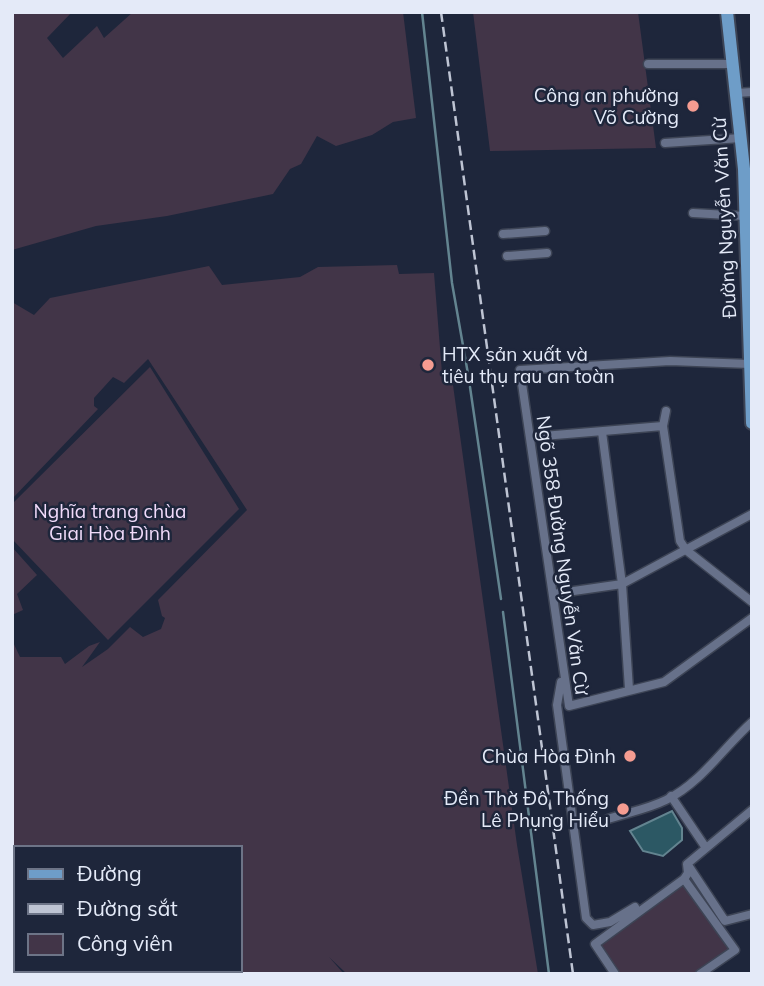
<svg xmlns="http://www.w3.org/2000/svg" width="764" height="986" font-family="Mulish,sans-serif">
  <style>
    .green { fill: #423548 }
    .water { fill: #2c5864; stroke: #638490; stroke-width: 2 }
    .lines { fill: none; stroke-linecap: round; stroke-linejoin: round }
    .stream { stroke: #638490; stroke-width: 2.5 }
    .minor-casing { stroke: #3d4455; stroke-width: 11 }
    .primary-casing { stroke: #3d4455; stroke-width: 16 }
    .minor { stroke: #67718a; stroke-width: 8 }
    .primary { stroke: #6e9dc8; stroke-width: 12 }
    .rail { stroke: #bec4d3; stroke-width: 2.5; stroke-dasharray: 10 5; stroke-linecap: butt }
    .poi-dot { fill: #f59c91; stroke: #1e263b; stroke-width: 2.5 }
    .labels { text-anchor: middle; stroke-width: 5; stroke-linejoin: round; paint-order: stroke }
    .poi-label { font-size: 19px; fill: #e4eaf8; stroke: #1e263b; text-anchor: end }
    .street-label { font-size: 19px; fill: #e4eaf8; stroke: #1e263b }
    .park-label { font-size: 19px; fill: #f0dafa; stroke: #1e263b }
  </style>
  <rect width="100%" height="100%" fill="#1e263b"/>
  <path class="green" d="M12,12H72L47,38L63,58L97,26L104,38L133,12H403L416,118L393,122L372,135L336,146L317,136L301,164L290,169L273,194L167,216L96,226L12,250Z
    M473,12H638L656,148L490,151Z
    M397,265L399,274L434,273L442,373L452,378L517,845L538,974H347L329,957L344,974H12V887L16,883V970H240V848H16V862L12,857V640L20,657H61L65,664L89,646L100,642L82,667L108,649L130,627L143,637L161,629L165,618L162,616L158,600L247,510L148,359L124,383L113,377L94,398V406L98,409L12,499V302L34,315L50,298L209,266L222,285L300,277L318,267Z
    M150,367L239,509L108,640L12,539V504Z
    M12,547L37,575L17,594L23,610L12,615Z
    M683,885L731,950L696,974H619L600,943Z"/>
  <path class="water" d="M672,811L682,828V840L663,856L643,851L630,831Z"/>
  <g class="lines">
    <path class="stream" d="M422,12L452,283L468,374
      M470,387L501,599
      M503,612L549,974"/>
    <g class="minor-casing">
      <path id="minor" d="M648,64H733
        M736,93L752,92
        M665,143L741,138
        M693,213L745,216
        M503,234L545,231
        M507,256L547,253
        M750,364L670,361L520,370L569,706L664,682L752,618
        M666,411L663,426L680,541L686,550L752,602
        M602,432L622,584L629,689
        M531,437L663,426
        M553,594L622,584L752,514
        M561,682L557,705L586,918L593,925L610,922L635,907
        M671,796L706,848
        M608,819C626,813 648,809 666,800C701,783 723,748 752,722
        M688,865L725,921L752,914
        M684,879L735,950L700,974
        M615,974L595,944L684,879L688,873L687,864L752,810"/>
    </g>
    <g class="primary-casing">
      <path id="primary" d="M727,12L744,169L752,423"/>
    </g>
    <use href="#minor" class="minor"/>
    <use href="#primary" class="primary"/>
    <path class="rail" d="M441,12L573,974"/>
  </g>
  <g class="poi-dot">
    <circle cx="693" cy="106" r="7"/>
    <circle cx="428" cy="365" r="7"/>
    <circle cx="630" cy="756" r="7"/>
    <circle cx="623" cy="809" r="7"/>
  </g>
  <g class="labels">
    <g class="poi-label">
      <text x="679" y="102">Công an phường<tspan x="679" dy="22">Võ Cường</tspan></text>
      <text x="442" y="361" text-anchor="start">HTX sản xuất và<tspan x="442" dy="22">tiêu thụ rau an toàn</tspan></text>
      <text x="616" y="763">Chùa Hòa Đình</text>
      <text x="609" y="805">Đền Thờ Đô Thống<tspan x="609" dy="22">Lê Phụng Hiểu</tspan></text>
    </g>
    <g class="street-label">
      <text transform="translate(724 218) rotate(-93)" y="7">Đường Nguyễn Văn Cừ</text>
      <text transform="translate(563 555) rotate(82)" y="7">Ngõ 358 Đường Nguyễn Văn Cừ</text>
    </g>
    <g class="park-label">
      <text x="110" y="518">Nghĩa trang chùa<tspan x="110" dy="22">Giai Hòa Đình</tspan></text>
    </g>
  </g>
  <rect width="764" height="986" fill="none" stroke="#e4eaf8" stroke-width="28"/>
  <rect x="14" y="846" width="228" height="126" fill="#1e263b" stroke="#6d7487" stroke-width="2"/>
  <rect x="28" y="869" width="35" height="10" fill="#6e9dc8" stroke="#6d7487" stroke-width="2"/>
  <text x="77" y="881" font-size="21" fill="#e4eaf8">Đường</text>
  <rect x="28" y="904" width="35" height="10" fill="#bec4d3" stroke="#6d7487" stroke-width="2"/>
  <text x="77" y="916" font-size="21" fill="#e4eaf8">Đường sắt</text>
  <rect x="28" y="934" width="35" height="21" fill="#423548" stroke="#6d7487" stroke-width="2"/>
  <text x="77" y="951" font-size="21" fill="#e4eaf8">Công viên</text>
</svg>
